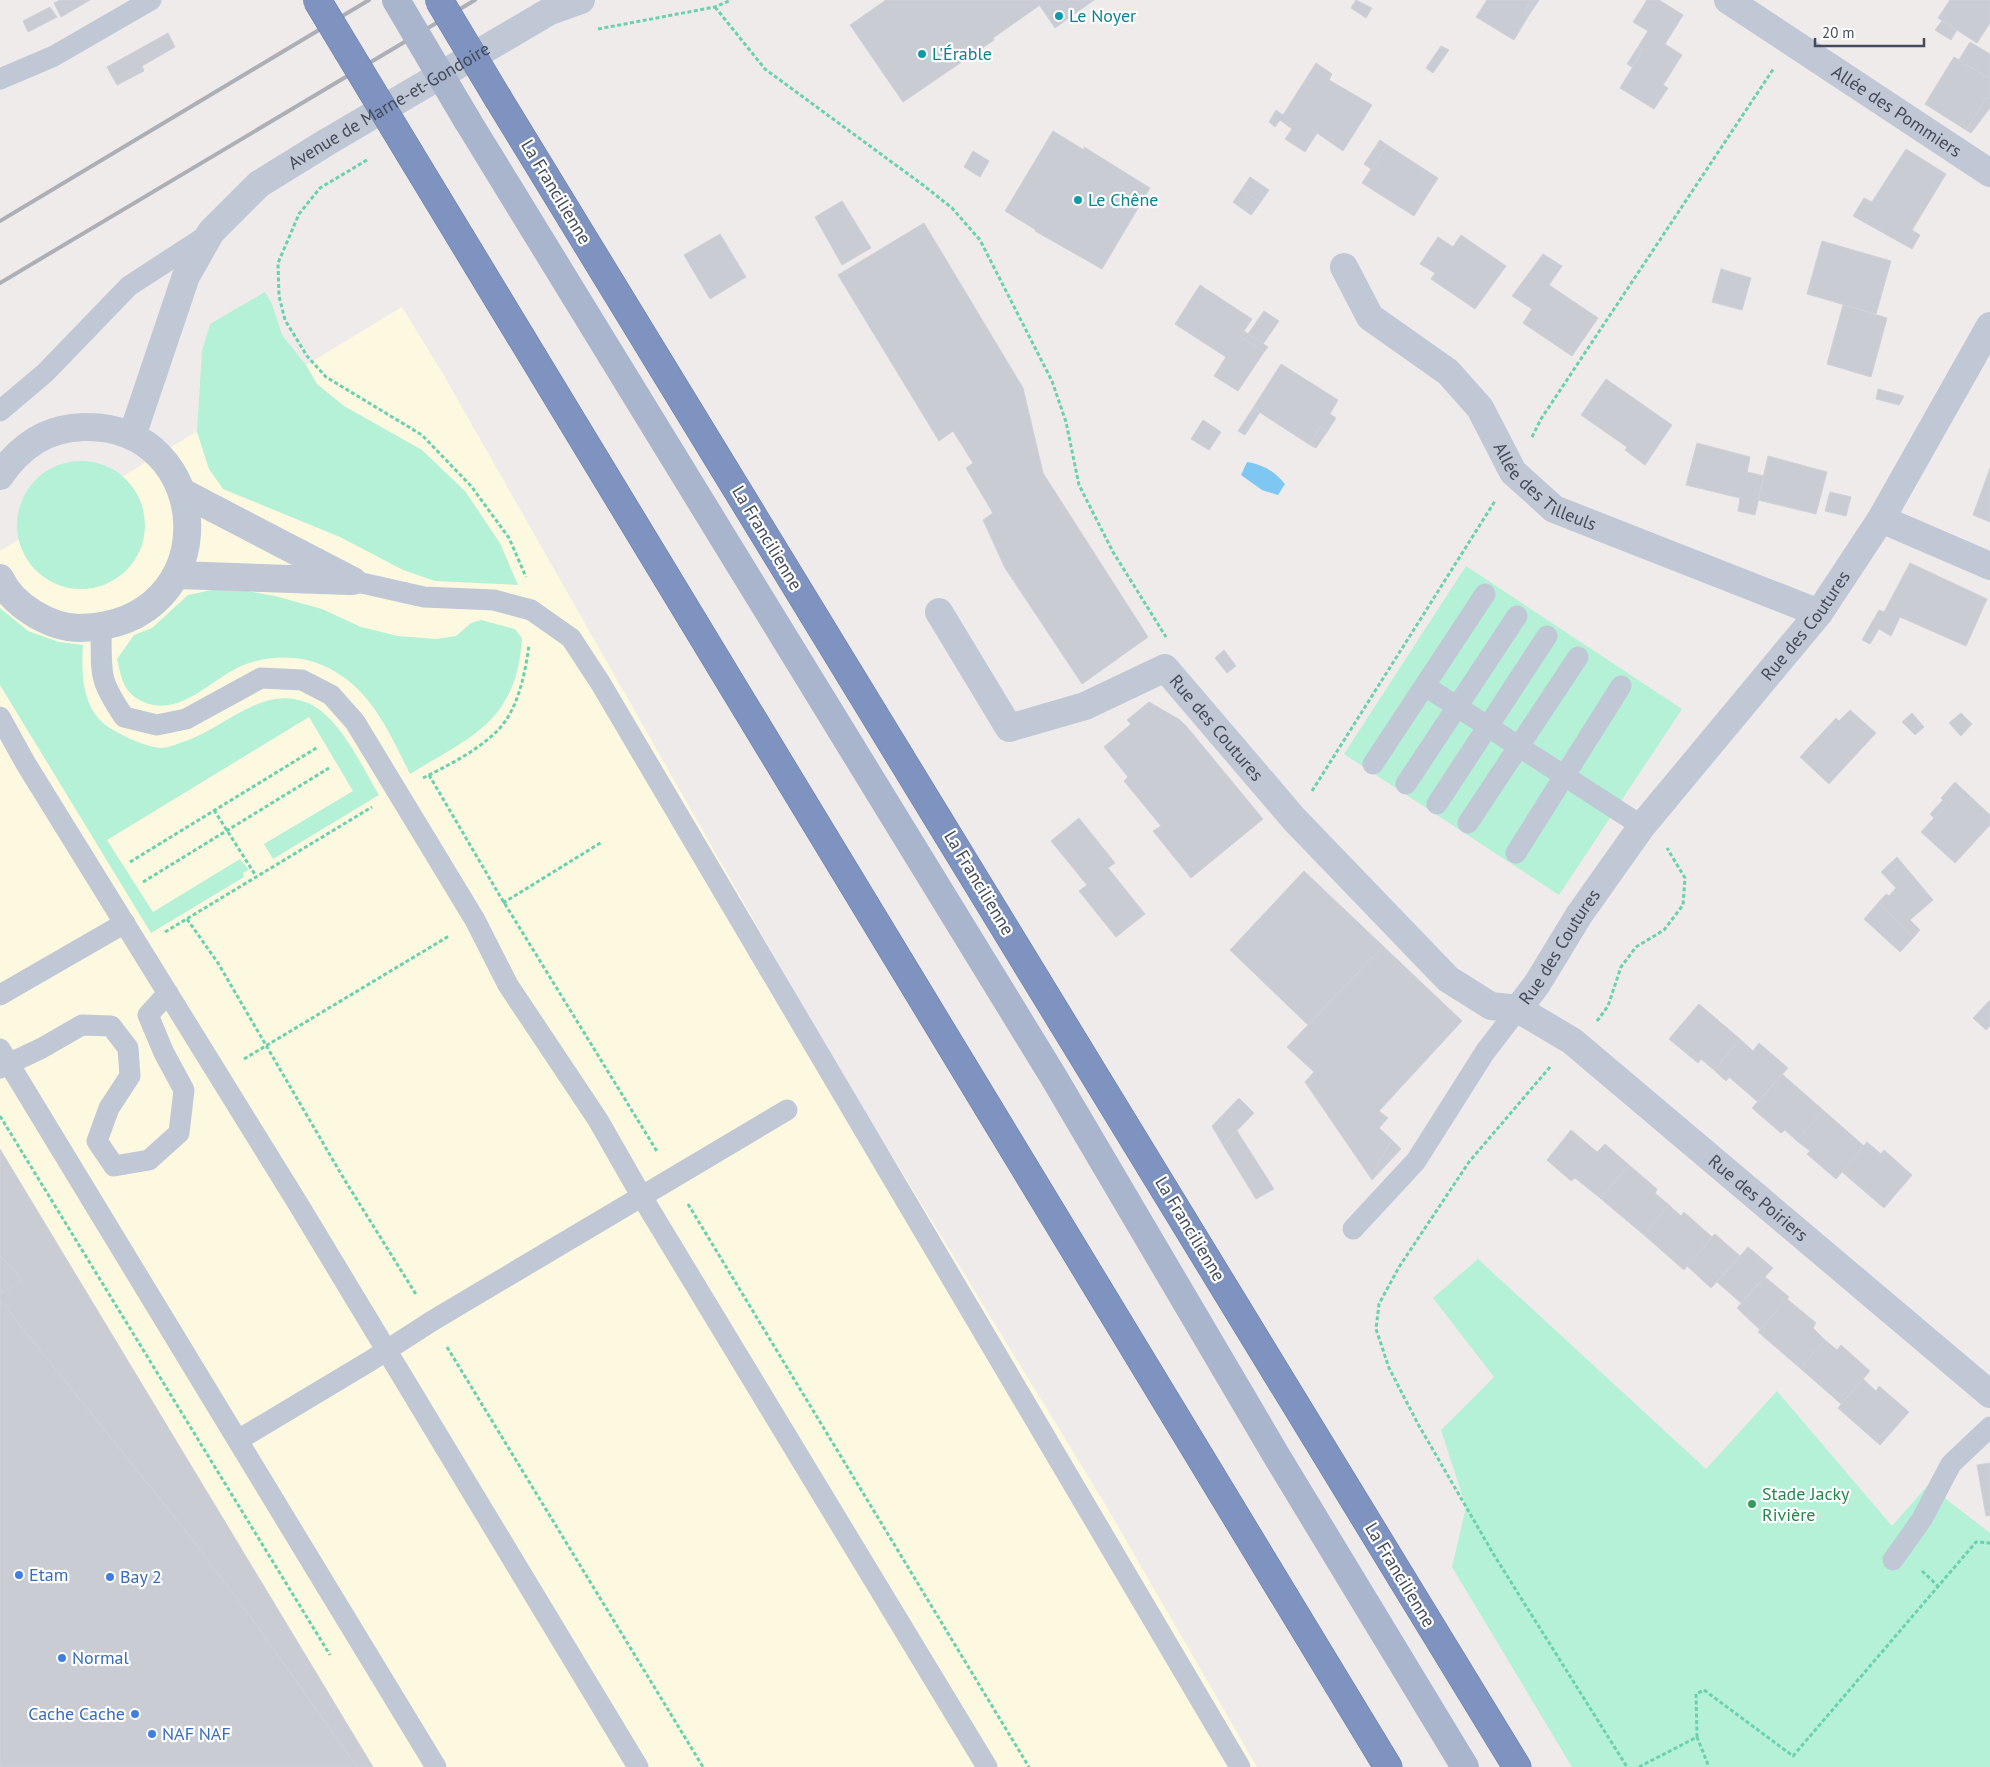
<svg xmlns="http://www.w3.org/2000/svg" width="1990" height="1767" font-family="'PT Sans',sans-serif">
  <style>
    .commercial { fill: #fdf9e1 }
    .green { fill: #b4f1d6 }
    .water { fill: #7ec7f2 }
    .building { fill: #caccd4; stroke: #cfd0d8 }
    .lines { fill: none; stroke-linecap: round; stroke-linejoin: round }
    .highway-casing { stroke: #6a7eab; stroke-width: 29 }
    .path { stroke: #6ad1af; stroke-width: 3; stroke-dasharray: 4 2.5; stroke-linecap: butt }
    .lane { stroke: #c0c8d5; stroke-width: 21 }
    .street { stroke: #c0c8d5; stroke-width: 28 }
    .primary { stroke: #a8b5cd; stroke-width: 28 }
    .highway { stroke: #7e93bf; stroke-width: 28 }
    .rail { stroke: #adafb7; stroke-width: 4 }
    .highway-bridge-casing { stroke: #6a7eab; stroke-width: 29; stroke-linecap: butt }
    .primary-bridge { stroke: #a8b5cd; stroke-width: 28 }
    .highway-bridge { stroke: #7e93bf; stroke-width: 28 }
    .culture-dot { fill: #0f9aa8; stroke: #fff; stroke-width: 2 }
    .leisure-dot { fill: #2e9e5b; stroke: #fff; stroke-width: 2 }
    .shop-dot { fill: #3f7fe0; stroke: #fff; stroke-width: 2 }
    .labels { text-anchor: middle; stroke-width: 4.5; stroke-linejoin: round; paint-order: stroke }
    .culture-label { font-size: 18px; fill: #0d838f; stroke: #fff; text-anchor: start }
    .street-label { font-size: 18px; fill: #434b5a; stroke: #fff }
    .leisure-label { font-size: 18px; fill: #27864d; stroke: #fff; text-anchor: start }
    .shop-label { font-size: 18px; fill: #366cbe; stroke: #fff; text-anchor: start }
  </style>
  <rect width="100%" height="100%" fill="#efebeb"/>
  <path class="commercial" d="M402,307L443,374L834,1061L1105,1504L1257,1767H0V551Z"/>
  <path class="green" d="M265,292L272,304L282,335L306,365L317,384L344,406L422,450L465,491L500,543L518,585L435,581L403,570L340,537L223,489L209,469L197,432L202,351L210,324Z
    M17 525a64 64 0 1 1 128 0a64 64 0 1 1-128 0Z
    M1466,566L1682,709L1559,895L1344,754Z
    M226,587L275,596L322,609L361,627L398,636L436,639L456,636L471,623L481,620L515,629L522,638C517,721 472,736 410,774C391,736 373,693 334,671C309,656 277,654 249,663C216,673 184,717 146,703C124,694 122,681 117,659L134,635L152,628L188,595Z
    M0,608L28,631L59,642L83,645C81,677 82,714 115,731C128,738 146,747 161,748C167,748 174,745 180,743C223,731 261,683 308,703C340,717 361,765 379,795L273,859L264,844L353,791L309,717L107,840L153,912L240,859L249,870L243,873L244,877L151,933L0,685Z
    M1478,1259L1706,1469L1777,1391L1892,1526L1928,1485L1990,1533V1767H1572L1452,1567L1466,1507L1441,1430L1494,1377L1433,1298Z"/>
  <path class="water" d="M1247,462C1264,465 1274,471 1285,484L1278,495L1262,490L1241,475Z"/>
  <path class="building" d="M60,0H90L61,17L54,3Z
    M886,0H1036L1040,5L993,38L994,40L903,102L850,25Z
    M1036,0H1094L1055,28Z
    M1356,0L1372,8L1366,18L1351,8Z
    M1487,0H1532L1524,12L1529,15L1514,40L1476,17Z
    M1532,0H1539L1529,15L1524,12Z
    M1647,0H1659L1683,15L1665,44L1682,55L1663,85L1668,88L1654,109L1620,88L1643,50L1638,47L1648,31L1633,22Z
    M1950,0H1990V23L1977,43L1938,18Z
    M50,7L57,17L28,32L23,21Z
    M1942,21L1957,30L1951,40L1935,30Z
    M168,33L175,47L142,66L144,71L117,85L107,67Z
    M1970,42L1990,54V79L1959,60Z
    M1441,46L1449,50L1433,73L1426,68Z
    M1638,47L1643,50L1632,67L1627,64Z
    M1954,57L1990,79V99L1987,97L1966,130L1925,104Z
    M1316,63L1332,74L1329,80L1372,105L1343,151L1317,133L1305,152L1285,139L1292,129L1280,120L1275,127L1269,122L1276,110L1283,115Z
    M1987,97L1990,99V108L1971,133L1966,130Z
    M1053,131L1084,150V147L1150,188L1102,269L1035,231L1036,230L1005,211Z
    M1380,140L1387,145L1371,169L1364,164Z
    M1387,145L1438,178L1414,216L1362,183Z
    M1906,149L1946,174L1912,230L1920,235L1912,249L1853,216L1864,198L1872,202Z
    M973,151L989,161L980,177L964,167Z
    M1250,177L1269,190L1260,203L1242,189Z
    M1242,189L1260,203L1251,215L1233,202Z
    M842,201L871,248L842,265L815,217Z
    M924,223L1023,388L1043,473L1148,637L1082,684L1005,568L983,520L993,513L966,468L973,463L953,431L939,441L838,275Z
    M720,234L746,277L710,299L684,255Z
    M1461,235L1506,266L1475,309L1431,279L1435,273L1420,264L1438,237L1453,247Z
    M1822,241L1891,261L1876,314L1807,294Z
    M1543,254L1562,266L1549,285L1598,318L1572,356L1523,323L1532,309L1512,296Z
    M1721,269L1751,278L1742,310L1712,302Z
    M1200,285L1252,319L1240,337L1264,352L1238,391L1214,376L1226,357L1175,324Z
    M1843,305L1887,318L1871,377L1827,364Z
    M1264,311L1279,321L1263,344L1248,334Z
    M1244,331L1268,347L1264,352L1240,337Z
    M1281,364L1338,400L1330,414L1336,418L1327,432L1320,427L1310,445L1253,408Z
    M1606,379L1672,425L1645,465L1625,450L1627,447L1581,415Z
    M1878,389L1904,396L1899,405L1876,399Z
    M1253,408L1260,412L1245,435L1238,431Z
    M1203,420L1221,432L1209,450L1191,439Z
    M1320,427L1327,432L1316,448L1310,445Z
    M1697,443L1750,457L1747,472L1764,476L1755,515L1738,511L1740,498L1686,485Z
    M1768,456L1827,472L1816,514L1758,500Z
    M1990,468V522L1973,515Z
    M1830,492L1851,497L1846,516L1825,511Z
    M1910,563L1987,599L1966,646L1900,617L1891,636L1879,629L1870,644L1862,640L1879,610L1884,612Z
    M1224,650L1236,666L1227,673L1215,658Z
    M1149,702L1180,720L1187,727L1263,819L1191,878L1153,831L1161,826L1124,781L1128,777L1104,747L1131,724L1127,720Z
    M1850,710L1876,733L1829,784L1800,757L1836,718L1839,721Z
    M1912,713L1924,727L1915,735L1902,722Z
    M1961,713L1972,724L1961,736L1949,723Z
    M1955,782L1990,815V825L1955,863L1921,832L1947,804L1941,798Z
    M1943,800L1947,804L1934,818L1930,814Z
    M1079,818L1115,863L1108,868L1145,914L1116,937L1079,891L1087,885L1051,841Z
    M1897,857L1933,900L1910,920L1920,930L1914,937L1878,903L1886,894L1889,896L1896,888L1881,872Z
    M1304,871L1383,946L1308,1025L1230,950Z
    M1878,903L1914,937L1900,952L1864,919Z
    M1383,946L1462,1021L1379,1111L1388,1118L1379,1128L1392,1140L1370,1177L1305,1082L1314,1072L1287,1047Z
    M1990,1000V1026L1986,1030L1973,1018Z
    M1699,1004L1740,1039L1714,1070L1701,1059L1698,1063L1669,1039Z
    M1740,1039L1753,1051L1759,1043L1788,1068L1758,1102L1729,1077L1726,1081L1714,1070Z
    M1782,1074L1823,1110L1797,1141L1785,1130L1781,1133L1752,1108Z
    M1239,1098L1254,1113L1223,1145L1212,1126Z
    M1823,1110L1864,1146L1836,1179L1807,1154L1810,1151L1797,1141Z
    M1571,1130L1597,1152L1605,1144L1629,1165L1600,1198L1575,1178L1571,1181L1547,1160Z
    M1237,1131L1274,1189L1256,1199L1223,1145Z
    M1392,1140L1401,1149L1372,1180L1370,1177Z
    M1867,1142L1881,1154L1884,1150L1912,1175L1884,1208L1842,1172Z
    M0,1149L373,1767H357L255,1623L185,1530L0,1300V1294L23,1280L0,1256Z
    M1629,1165L1657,1189L1655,1193L1669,1205L1644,1235L1600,1198Z
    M1669,1205L1681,1216L1684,1212L1712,1237L1684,1270L1644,1235Z
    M1715,1234L1740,1256L1711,1288L1687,1266Z
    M1748,1247L1773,1268L1741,1303L1717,1282Z
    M0,1256L23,1280L0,1294Z
    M1765,1277L1789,1297L1760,1330L1737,1308Z
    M1787,1299L1816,1323L1813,1328L1825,1340L1800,1368L1758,1332Z
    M0,1300L185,1530L255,1623L357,1767H0Z
    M1825,1340L1837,1350L1841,1345L1870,1371L1841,1404L1800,1368Z
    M1863,1379L1876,1391L1879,1386L1909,1412L1880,1445L1838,1408Z
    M1990,1463V1515L1986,1516L1977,1465Z"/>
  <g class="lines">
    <g class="highway-casing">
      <path id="highway" d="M499,100L1517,1767
        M410,154L1388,1767"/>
    </g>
    <path class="path" d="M715,7L765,69L923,185L952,208L980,240L1052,381L1066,422L1079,485L1113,552L1166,637
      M598,29L715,7L731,0
      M367,160L320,188L299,214L278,263L279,296L285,320L307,356L326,377L422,435L471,486L509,538L526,577
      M1532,437L1541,419L1774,68
      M429,775L497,891L658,1153
      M423,778C447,766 475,752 495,733C518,712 525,674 529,645
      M1312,791L1495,501
      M214,810L256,876
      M130,862L318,747
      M143,882L329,768
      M503,903L602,842
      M187,919L218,963L344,1179L417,1296
      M165,932L372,807
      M1597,1021L1608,1006L1621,967L1636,947L1664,930L1683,905L1685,878L1667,848
      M244,1059L449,936
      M1550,1067L1469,1162L1399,1267L1379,1304L1376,1329L1389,1368L1418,1424L1494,1555L1627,1767
      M0,1116L330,1655
      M688,1204L1029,1767
      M447,1347L703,1767
      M1922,1571L1938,1586
      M1697,1737L1696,1694L1704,1690L1793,1756L1976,1542L1990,1543
      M1639,1767L1697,1737L1709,1767"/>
    <path class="lane" d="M0,79L54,56L151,0
      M0,411L45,373L129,286L209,234
      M353,581L424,597L494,600L531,610L571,638L601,684L1240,1767
      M101,627C102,674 97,677 124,717L157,725L186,719L261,678L302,680L331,695L355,722L475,920L508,985L598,1120L642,1197L987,1767
      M1425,686L1642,826
      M0,717L26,764L300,1207L638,1767
      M1373,764L1485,594
      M1406,784L1517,616
      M1437,804L1547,636
      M1468,823L1578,657
      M1516,853L1621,686
      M0,995L125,923
      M0,1049L436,1767
      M0,1068L42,1048L82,1025L111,1026L128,1048L130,1076L109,1108L97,1141L114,1166L149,1160L179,1133L184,1090L164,1053L148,1015L168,993
      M1353,1229L1416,1161L1485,1052L1518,1009
      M238,1440L370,1361L432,1321L787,1110
      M1893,1560L1922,1519L1951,1464L1990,1427"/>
    <g class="street">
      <path id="s1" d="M1728,0L1990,173"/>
      <path id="s2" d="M1344,267L1370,317L1448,372L1480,408L1513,472L1554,509L1819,613"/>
      <path id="s3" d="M132,436L186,276L211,232L259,184L327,142L550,11L581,0"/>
      <path d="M0,476C20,446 47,428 83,427C217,423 228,625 80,628C50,628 12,605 0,578"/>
      <path d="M182,492L353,581"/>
      <path d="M1881,519L1990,566"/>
      <path d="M177,575L349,581"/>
      <path id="s4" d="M939,612L1009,728L1085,706L1165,668L1294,819L1448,979L1491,1006L1518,1009L1572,1041L1990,1394"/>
      <path id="s5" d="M1518,1009L1537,984L1579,915L1642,826L1819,613L1881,519L1990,326"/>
    </g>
    <path class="primary" d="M467,120L1053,1076L1276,1455L1465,1767"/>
    <use href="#highway" class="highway"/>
    <path class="rail" d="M0,221L369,0
      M0,283L475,0"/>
    <g class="highway-bridge-casing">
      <path id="highway-bridge" d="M317,0L410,154
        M439,0L499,100"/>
    </g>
    <path class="primary-bridge" d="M396,0L467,120"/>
    <use href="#highway-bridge" class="highway-bridge"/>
  </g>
  <g class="culture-dot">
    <circle cx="1059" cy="16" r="5"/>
    <circle cx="922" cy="54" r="5"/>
    <circle cx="1078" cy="200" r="5"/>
  </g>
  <circle class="leisure-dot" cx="1752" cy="1504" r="5"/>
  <g class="shop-dot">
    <circle cx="19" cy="1575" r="5"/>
    <circle cx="110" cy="1577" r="5"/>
    <circle cx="62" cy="1658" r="5"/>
    <circle cx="135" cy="1714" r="5"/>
    <circle cx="152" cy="1734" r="5"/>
  </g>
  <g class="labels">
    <g class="culture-label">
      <text x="1069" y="22">Le Noyer</text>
      <text x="932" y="60">L'Érable</text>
      <text x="1088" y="206">Le Chêne</text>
    </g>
    <g class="street-label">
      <text dy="6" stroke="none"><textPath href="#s3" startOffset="439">Avenue de Marne-et-Gondoire</textPath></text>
      <text dy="6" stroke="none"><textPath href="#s1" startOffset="202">Allée des Pommiers</textPath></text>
      <text transform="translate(556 192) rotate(59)" y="6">La Francilienne</text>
      <text dy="6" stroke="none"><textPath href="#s2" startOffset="306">Allée des Tilleuls</textPath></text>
      <text transform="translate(767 538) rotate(59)" y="6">La Francilienne</text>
      <text dy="6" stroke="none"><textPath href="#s5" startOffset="480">Rue des Coutures</textPath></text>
      <text dy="6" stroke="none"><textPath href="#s4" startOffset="382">Rue des Coutures</textPath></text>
      <text transform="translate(979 883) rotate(59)" y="6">La Francilienne</text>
      <text dy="6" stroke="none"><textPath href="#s5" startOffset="75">Rue des Coutures</textPath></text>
      <text dy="6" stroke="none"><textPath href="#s4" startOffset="1108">Rue des Poiriers</textPath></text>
      <text transform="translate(1190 1229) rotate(59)" y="6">La Francilienne</text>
      <text transform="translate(1400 1575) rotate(59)" y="6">La Francilienne</text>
    </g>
    <g class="leisure-label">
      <text x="1762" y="1500">Stade Jacky<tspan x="1762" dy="21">Rivière</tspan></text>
    </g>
    <g class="shop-label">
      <text x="29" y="1581">Etam</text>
      <text x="120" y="1583">Bay 2</text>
      <text x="72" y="1664">Normal</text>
      <text x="125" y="1720" text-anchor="end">Cache Cache</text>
      <text x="162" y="1740">NAF NAF</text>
    </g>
  </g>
  <path d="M1815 38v8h109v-8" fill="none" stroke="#434b5a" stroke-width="2.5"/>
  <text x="1822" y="38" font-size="15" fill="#434b5a" stroke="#ffffff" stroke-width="4" paint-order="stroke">20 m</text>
</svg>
